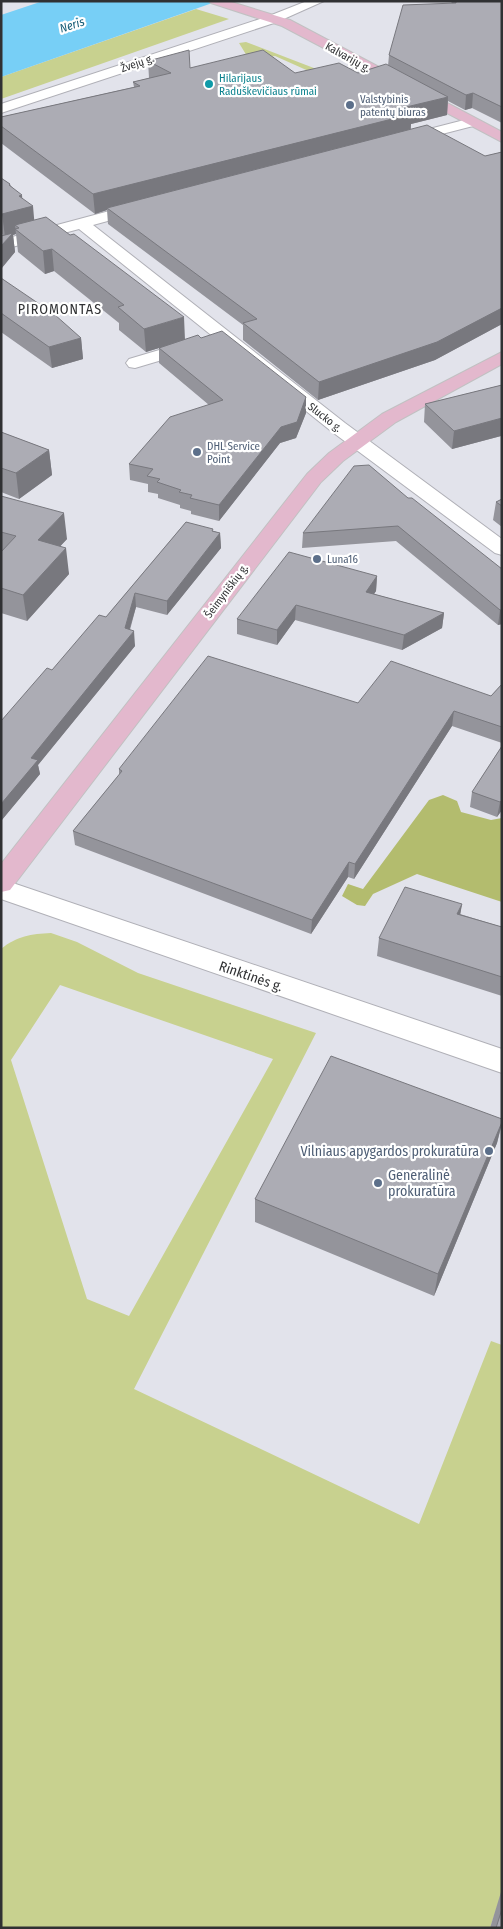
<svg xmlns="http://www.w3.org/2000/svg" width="503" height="1929" font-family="'Fira Sans Condensed',sans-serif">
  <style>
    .green { fill: #c8d18f; fill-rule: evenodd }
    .forest { fill: #b3bc6e }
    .water { fill: #77cff6 }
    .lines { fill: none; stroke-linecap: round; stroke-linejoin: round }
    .minor-casing { stroke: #b0b0b7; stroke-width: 2 }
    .tertiary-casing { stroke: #b0b0b7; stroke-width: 2 }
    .secondary-casing { stroke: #b0b0b7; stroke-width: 2 }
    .primary-casing { stroke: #c1c1c2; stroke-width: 2 }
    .minor { fill: #fff; fill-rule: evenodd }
    .tertiary { fill: #fff; fill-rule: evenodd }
    .secondary { fill: #fff; fill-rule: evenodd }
    .primary { fill: #e3b8cd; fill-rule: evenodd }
    .wall { fill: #94949b }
    .shaded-wall { fill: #78787e }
    .building { fill: #acacb4; stroke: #78787e }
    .culture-dot { fill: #0f9aa8; stroke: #fff; stroke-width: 2 }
    .service-dot { fill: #5c6f8a; stroke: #fff; stroke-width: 2 }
    .labels { text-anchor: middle; stroke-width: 4.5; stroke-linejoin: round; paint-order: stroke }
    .far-street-label { font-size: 11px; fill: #303133; stroke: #fff }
    .far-culture-label { font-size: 11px; fill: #0d838f; stroke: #fff; text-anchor: start }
    .far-service-label { font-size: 11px; fill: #4e5e75; stroke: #fff; text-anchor: start }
    .far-water-label { font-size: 12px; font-style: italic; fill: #155c76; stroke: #fff }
    .far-quarter-label { font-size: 14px; letter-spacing: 1px; fill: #303133; stroke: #fff }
    .street-label { font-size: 14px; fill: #303133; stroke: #fff }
    .service-label { font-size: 14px; fill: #4e5e75; stroke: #fff; text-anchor: end }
  </style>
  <rect width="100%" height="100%" fill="#e2e3eb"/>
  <path class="green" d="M196,9L229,19L1,99V77Z
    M246,42L332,75L322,77L275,56L250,61L239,43Z
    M51,933L77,942L138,973L316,1033L134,1389L419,1524L491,1341L502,1345V1892L490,1928H1V949C17,936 31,934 51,933ZM60,985L273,1059L129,1316L87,1299L11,1060Z"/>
  <path class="forest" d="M443,795L457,801L461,812L491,820L502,818V902L417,874L373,894L365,906L357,905L342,896L348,884L363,889L429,800Z"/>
  <path class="water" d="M43,1H218L1,77V15Z"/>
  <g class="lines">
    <g class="minor-casing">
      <path id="minor" d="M472,118L479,122L477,125L403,144L396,140L398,137Z
        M143,202L148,204L151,207L148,210L93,225L345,423L502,539V555L495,553L331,431L79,229L1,250V240Z
        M193,340L199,341L202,345L199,349L135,368L129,367L126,363L129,359Z"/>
    </g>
    <g class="tertiary-casing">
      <path id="tertiary" d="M307,1H324L277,22L1,113V104L269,16Z"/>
    </g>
    <g class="secondary-casing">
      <path id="secondary" d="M1,879L502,1049V1073L1,899Z"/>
    </g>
    <g class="primary-casing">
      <path id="primary" d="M209,1H228L290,20L502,132V142L282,26L211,3Z
        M502,352V364L396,422L343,461L321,482L10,890L1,892V864L307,474L329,453L382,414Z"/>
    </g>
    <use href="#minor" class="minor"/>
    <use href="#tertiary" class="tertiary"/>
    <use href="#secondary" class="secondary"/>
    <use href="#primary" class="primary"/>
  </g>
  <path class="wall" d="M451,1H502V123L472,108L465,110L448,101L447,115L411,124V129L485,156L502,152V324L435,360L318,400L243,340V325L108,224L107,210L95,214L1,143V117L134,87L133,82L149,78L148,61L190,68L295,73H358L388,66L389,55L452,4Z
    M1,178L10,184L11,186L22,198L34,220L185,340L201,338L306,397V413L296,438L280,443L219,521L191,514V511L180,508V505L158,498V494L148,492V484L130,480L129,464L209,405L159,363V348L146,352L119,330V323L54,271L45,274L18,252L16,234L13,235L15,252L1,269V236L3,235L1,234Z
    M1,272L2,279L81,338L83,359L52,368L1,332Z
    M502,385V436H501L452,449L424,422L425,404Z
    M1,432L49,450L52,475L19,499L1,492Z
    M1,496L67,539L60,546L69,574L27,621L1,613Z
    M408,498L502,569V624L498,625L396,541L302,548L303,533Z
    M502,499V527L493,520L496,502Z
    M186,522L220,533L221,548L167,615L136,607L130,630L135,646L38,765L40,774L1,821L52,670L106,617Z
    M377,576L376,591L374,594L444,613L442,628L402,650L295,620L277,645L237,634V619Z
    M502,684V743L452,726L354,879L348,877L311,934L75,845L73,831L119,775V769L358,703L491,696Z
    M502,746V810L497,817L470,807L472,792Z
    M462,904L460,914L502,927V996L377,956L379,938Z
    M502,1119V1124L497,1143L434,1296L255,1222V1199Z
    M502,1891V1928H490L501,1892Z"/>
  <path class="shaded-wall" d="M473,93L472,108L465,110L466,95Z
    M448,97L447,115L411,124L410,132L107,208V210L95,214L93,194L402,108Z
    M22,195L23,208L33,206L35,229L19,228L15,225L16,234L13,235L15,252L1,269V246L5,237L2,214L19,196Z
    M52,249L54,271L45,274L43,251Z
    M502,308V324L435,360L318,400L319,382Z
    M184,317L185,340L146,352L144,329Z
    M81,338L83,359L52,368L49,347Z
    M306,397V413L296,438L280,443L219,521V505L281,427Z
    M502,418L501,436L452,449L454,431Z
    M49,450L52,475L19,499L16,473Z
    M64,513L67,539L42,566L38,540Z
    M220,533L221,548L167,615V601Z
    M66,548L69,574L27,621L23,595Z
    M377,576L376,591L365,607L366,592Z
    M135,593L136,607L126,641L134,631L135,646L38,765L40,774L1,821V804L31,758L125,628Z
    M296,605L295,620L277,645V630Z
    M500,610H502V624L498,625Z
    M444,613L442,628L402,650L404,635Z
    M454,711L452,726L354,879L355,864Z
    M502,800V810L497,817L500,802Z
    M349,862L348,877L311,934L312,920Z
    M462,904L459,922L457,914Z
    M502,1122L497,1143L434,1296L438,1274Z"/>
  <path class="building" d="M456,1H502V107L473,93L466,95L389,55L403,5L456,3Z
    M189,50L190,68L263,50L295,73L339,63L358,73L386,64L448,97L402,108L412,114L93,194L1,126V117L140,86L133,82L171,73L148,61Z
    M427,125L485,156L502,152V308L437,342L319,382L243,323L257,319L107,208Z
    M1,178L10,184L9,185L22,195L19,196L33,206L2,214L1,213Z
    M46,217L70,235L74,234L184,317L144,329L118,307L124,305L52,249L43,251L15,229L19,228L15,225Z
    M13,233L1,246V236Z
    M1,278L54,314L81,338L49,347L1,313Z
    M222,331L306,397L297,422L281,427L219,505L190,498L192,495L179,492L181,490L157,482L160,479L147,476L153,469L129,464L170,417L223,400L159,348L198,335L201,338Z
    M502,385V418L454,431L425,404Z
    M1,432L49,450L16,473L1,468Z
    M369,465L408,498H412L502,569V610H500L398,526L303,533L354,466Z
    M1,496L64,513L38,540L66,548L23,595L1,588V552L16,536L1,532Z
    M502,499V506L496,502Z
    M186,522L213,529L212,531L220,533L167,601L135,593L125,628L134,631L31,758L38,760L1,804V721L47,668L52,670L99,615L106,617Z
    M289,552L377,576L366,592L444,613L404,635L296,605L277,630L237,619Z
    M208,656L358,703L391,661L491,696L502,684V727L454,711L355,864L349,862L312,920L73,831L122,771L119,769Z
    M502,746V800L500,802L472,792Z
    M405,887L462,904L457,914L502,927V977L379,938Z
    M331,1056L502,1119V1122L438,1274L255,1199Z
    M502,1909V1928H496Z"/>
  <circle class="culture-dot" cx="209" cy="84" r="5"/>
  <g class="service-dot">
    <circle cx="350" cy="105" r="5"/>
    <circle cx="197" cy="452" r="5"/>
    <circle cx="317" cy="559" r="5"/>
    <circle cx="489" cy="1151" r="5"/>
    <circle cx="378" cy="1183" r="5"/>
  </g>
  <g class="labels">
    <g class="far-street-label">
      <text transform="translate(348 57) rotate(29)" y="4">Kalvarijų g.</text>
      <text transform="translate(137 63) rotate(-19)" y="4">Žvejų g.</text>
      <text transform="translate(325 417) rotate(38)" y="4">Slucko g.</text>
      <text transform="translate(226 591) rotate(-53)" y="4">Šeimyniškių g.</text>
    </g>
    <g class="far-culture-label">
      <text x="219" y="82">Hilarijaus<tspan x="219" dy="13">Raduškevičiaus rūmai</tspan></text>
    </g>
    <g class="far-service-label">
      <text x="360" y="103">Valstybinis<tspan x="360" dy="13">patentų biuras</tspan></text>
      <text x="207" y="450">DHL Service<tspan x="207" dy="13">Point</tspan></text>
      <text x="327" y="563">Luna16</text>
    </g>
    <g class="far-water-label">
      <text transform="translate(72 25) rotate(-18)" y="4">Neris</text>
    </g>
    <g class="far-quarter-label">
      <text x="60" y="314">PIROMONTAS</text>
    </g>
    <g class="street-label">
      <text transform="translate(251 976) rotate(19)" y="5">Rinktinės g.</text>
    </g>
    <g class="service-label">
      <text x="479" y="1156">Vilniaus apygardos prokuratūra</text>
      <text x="388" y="1180" text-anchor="start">Generalinė<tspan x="388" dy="16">prokuratūra</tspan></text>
    </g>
  </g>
  <rect width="503" height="1929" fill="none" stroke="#303133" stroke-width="5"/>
</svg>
